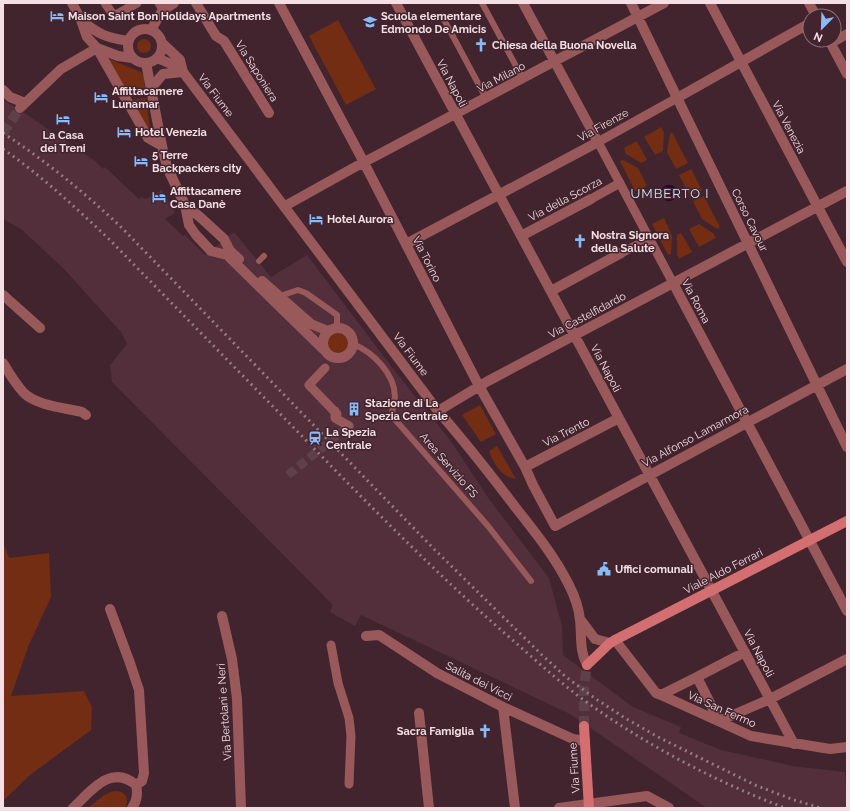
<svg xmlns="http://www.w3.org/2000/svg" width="850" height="811" font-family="Raleway,sans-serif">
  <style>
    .built { fill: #522f3a }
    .green { fill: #722d12 }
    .water { fill: #280034 }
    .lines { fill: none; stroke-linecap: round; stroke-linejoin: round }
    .pedestrian-tunnel { stroke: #5d4049; stroke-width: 9; stroke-dasharray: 9 4.5; stroke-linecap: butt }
    .minor-tunnel { stroke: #5d4049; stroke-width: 10; stroke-dasharray: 10 5; stroke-linecap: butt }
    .secondary-tunnel { stroke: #5d4049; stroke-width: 10; stroke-dasharray: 10 5; stroke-linecap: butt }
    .service { stroke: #99595a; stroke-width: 6 }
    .pedestrian { stroke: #99595a; stroke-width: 9 }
    .minor { stroke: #99595a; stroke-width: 10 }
    .tertiary { stroke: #99595a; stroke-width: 10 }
    .secondary { stroke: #d36f71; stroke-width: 10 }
    .rail { stroke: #947b83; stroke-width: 3; stroke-dasharray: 2 4; stroke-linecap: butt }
    .labels { text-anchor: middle; stroke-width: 3; stroke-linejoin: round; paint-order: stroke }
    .poi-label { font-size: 11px; font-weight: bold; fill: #f3dfe4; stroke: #42242e; text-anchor: start }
    .street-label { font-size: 11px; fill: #f3dfe4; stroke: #42242e }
    .quarter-label { font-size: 13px; letter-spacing: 1px; fill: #cee2fb; stroke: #42242e }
  </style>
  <rect width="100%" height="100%" fill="#42242e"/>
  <path class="built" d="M3,100L23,112L95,161L103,169L105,167L139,199L141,197L146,199L162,190L175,213L165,219L183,236L185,235L205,255L234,232L271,277L307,255L391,366L450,440L489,499L549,578L562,626L563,655L633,707L681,727L679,733L721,750L793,766L845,772L847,808H707L570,714L361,615L355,626L330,612L333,605L112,382L110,365L127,344L121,332L64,269L21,229L3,219Z"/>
  <path class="green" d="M338,20L376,89L346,105L309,36Z
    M137 46a7 7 0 1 1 14 0a7 7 0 1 1-14 0Z
    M109,59L141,72L144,77L145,88L125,90Z
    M146,98L150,129L146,127L132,100Z
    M661,127L664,132L663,151L655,155L644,137Z
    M672,132L688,163L676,169L667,152L670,134Z
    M637,141L647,160L641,163L626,154L624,148Z
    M623,160L638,168L647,186L635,191L620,161Z
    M691,169L702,190L690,196L679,175Z
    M704,196L720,227L717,229L702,219L693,201Z
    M664,218L672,236L671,254L668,255L652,224Z
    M699,224L713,233L716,238L699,247L689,229Z
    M681,233L692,252L679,259L677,255V235Z
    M328 343a10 10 0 1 1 20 0a10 10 0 1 1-20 0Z
    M480,405L496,434L481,442L462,415Z
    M497,446L516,479C501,477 494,464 489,451Z
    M3,547H5L9,558L49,553L51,597L28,647L11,696L84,691L92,707L91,730L30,775L3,801Z
    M114,791C125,791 130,797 125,808H88L104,795Z"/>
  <path class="water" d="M661 193a8 8 0 1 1 16 0a8 8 0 1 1-16 0Z"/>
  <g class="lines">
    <path class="pedestrian-tunnel" d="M288,475L349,426"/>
    <path class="minor-tunnel" d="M3,133L20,108"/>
    <path class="secondary-tunnel" d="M584,726V687L587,665"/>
    <path class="service" d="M482,3L523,79
      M442,16L486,98
      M259,261L264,256
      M280,296L298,290L306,293L337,315V328
      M353,344C373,352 395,374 395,397C394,403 392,409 392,416L488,526L531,581"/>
    <path class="pedestrian" d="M105,3L114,16L137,3
      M159,3L161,6
      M591,199L620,183
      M621,253L649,239
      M673,283L598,142L677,98
      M325,368L309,385L337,414
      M335,411V418L349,426
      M331,645L338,683L349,718L351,736L349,784"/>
    <path class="minor" d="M196,3L216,36L224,41L269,113
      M279,3L360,155L479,386L525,467L533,485L555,526L847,369
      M396,3L794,744
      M631,3L847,447
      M710,3L847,262
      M809,3L816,16
      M151,30L162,11L174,3
      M829,40L847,74
      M831,43L847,34
      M146,63L162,146L167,167L185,205L189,225L196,235L211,251L227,255L324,350
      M152,87L163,74L183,72
      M3,90L10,97L25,103
      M677,98L810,23
      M20,108L61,69L97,48L148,138L162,146
      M185,205L200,217L224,239L230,251L239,259
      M285,206L355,167L664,3
      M521,236L591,199
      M406,244L598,142L523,3
      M262,281L311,324L328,331
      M673,283L847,611
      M551,291L621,253
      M3,295L40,328
      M323 343a15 15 0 1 1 30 0a15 15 0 1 1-30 0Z
      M3,363C9,373 15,383 23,392C34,405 65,408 82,412L86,415
      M438,411L488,381L847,191
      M525,467L619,418
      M110,609L130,663L139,690L144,773L142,781L136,785
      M222,616L232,659L237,699L241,808
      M366,636L379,635L437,673L503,707L573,739L585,741
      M615,640L656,693L661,695L751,736L830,749L847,747
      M661,695L697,677
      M503,707L515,808
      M419,713L429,808
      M719,721L770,699L847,659
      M719,721L697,677L745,652
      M73,808C90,792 111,763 136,785C138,793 137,801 132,808
      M559,808L647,796L669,808"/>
    <path class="tertiary" d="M72,3L81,20L87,37L97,48L118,56L132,58
      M82,21C100,35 105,37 128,41
      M128 46a17 17 0 1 1 34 0a17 17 0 1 1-34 0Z
      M162,43L180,60L183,72
      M157,58L169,63L183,72L438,411C465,442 491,475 516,508C535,532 555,557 569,585C574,595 579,609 580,620C582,636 579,650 587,665
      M580,619L595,639L610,643"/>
    <path class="secondary" d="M587,665L610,643L615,640L847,521
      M584,726L589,808"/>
    <path class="rail" d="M3,133C46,161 85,193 122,228L434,549L542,655L566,677L596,699L625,718L658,737L755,785L794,800L821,808
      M3,149C42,176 76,208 110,240C185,317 260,393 335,470C394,530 453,589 516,643C541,665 565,687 592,706C652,748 717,782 785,808"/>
  </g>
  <defs>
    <g id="hotel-bare" transform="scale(1.08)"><path d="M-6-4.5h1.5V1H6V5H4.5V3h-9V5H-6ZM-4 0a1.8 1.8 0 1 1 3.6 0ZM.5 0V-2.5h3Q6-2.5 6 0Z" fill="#87bbfc" stroke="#42242e" stroke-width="2.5" paint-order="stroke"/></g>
    <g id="school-bare" transform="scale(1.08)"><path d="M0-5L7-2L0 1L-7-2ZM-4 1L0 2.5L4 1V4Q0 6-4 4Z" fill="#87bbfc" stroke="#42242e" stroke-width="2.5" paint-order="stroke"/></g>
    <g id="church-bare" transform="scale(1.08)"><path d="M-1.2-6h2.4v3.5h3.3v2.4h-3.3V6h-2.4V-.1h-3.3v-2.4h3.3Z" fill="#87bbfc" stroke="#42242e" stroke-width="2.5" paint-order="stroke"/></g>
    <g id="building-bare" transform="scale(1.08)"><path d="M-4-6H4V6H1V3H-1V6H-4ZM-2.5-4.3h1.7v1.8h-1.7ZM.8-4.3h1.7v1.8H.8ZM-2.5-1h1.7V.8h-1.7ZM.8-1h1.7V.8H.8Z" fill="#87bbfc" stroke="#42242e" stroke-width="2.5" paint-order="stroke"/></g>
    <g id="station-bare" transform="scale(1.08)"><path d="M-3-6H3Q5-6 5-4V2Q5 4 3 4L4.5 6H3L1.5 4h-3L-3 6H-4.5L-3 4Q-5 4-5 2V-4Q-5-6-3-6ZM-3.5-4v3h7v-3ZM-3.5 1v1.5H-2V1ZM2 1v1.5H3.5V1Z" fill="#87bbfc" stroke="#42242e" stroke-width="2.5" paint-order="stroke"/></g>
    <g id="civic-bare" transform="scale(1.08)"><path d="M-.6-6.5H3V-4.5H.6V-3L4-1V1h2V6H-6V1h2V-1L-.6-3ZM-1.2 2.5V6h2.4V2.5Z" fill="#87bbfc" stroke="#42242e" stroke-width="2.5" paint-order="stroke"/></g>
  </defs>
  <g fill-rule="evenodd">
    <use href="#hotel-bare" x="57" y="16"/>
    <use href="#school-bare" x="370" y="22"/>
    <use href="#church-bare" x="481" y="45"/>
    <use href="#hotel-bare" x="101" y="97"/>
    <use href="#hotel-bare" x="63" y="119"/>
    <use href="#hotel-bare" x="124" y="132"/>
    <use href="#hotel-bare" x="141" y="161"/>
    <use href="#hotel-bare" x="159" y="197"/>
    <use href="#hotel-bare" x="316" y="219"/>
    <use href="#church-bare" x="580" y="241"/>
    <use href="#building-bare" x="354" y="409"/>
    <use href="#station-bare" x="315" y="438"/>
    <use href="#civic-bare" x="604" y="569"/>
    <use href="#church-bare" x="485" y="731"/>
  </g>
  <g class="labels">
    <g class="poi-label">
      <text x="68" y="20">Maison Saint Bon Holidays Apartments</text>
      <text x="381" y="20">Scuola elementare<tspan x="381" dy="13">Edmondo De Amicis</tspan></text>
      <text x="492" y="49">Chiesa della Buona Novella</text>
      <text x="112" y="95">Affittacamere<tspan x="112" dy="13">Lunamar</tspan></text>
      <text x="135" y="136">Hotel Venezia</text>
      <text x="63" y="139" text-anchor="middle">La Casa<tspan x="63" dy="13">dei Treni</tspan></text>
      <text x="152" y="159">5 Terre<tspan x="152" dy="13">Backpackers city</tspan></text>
      <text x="170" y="195">Affittacamere<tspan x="170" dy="13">Casa Danè</tspan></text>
      <text x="327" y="223">Hotel Aurora</text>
      <text x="591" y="239">Nostra Signora<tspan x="591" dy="13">della Salute</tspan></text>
      <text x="365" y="407">Stazione di La<tspan x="365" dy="13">Spezia Centrale</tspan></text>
      <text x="326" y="436">La Spezia<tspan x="326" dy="13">Centrale</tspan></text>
      <text x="615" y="573">Uffici comunali</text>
      <text x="474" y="735" text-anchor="end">Sacra Famiglia</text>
    </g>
    <g class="street-label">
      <text transform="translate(257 71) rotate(58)" y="4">Via Saponiera</text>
      <text transform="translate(501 77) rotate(-28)" y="4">Via Milano</text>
      <text transform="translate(452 83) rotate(62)" y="4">Via Napoli</text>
      <text transform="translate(216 95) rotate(53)" y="4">Via Fiume</text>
      <text transform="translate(603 125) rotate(-29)" y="4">Via Firenze</text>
      <text transform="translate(789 127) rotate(62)" y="4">Via Venezia</text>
      <text transform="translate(565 199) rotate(-28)" y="4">Via della Scorza</text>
      <text transform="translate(750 220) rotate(64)" y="4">Corso Cavour</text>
      <text transform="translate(427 259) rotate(63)" y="4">Via Torino</text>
      <text transform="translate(696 301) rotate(62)" y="4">Via Roma</text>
      <text transform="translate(587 315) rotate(-28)" y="4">Via Castelfidardo</text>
      <text transform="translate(411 354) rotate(53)" y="4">Via Fiume</text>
      <text transform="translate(606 368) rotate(62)" y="4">Via Napoli</text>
      <text transform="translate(566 432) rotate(-27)" y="4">Via Trento</text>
      <text transform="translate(695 436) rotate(-28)" y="4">Via Alfonso Lamarmora</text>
      <text transform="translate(449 465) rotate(49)" y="4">Area Servizio FS</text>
      <text transform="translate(723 571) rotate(-27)" y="4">Viale Aldo Ferrari</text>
      <text transform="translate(759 653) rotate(62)" y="4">Via Napoli</text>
      <text transform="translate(479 681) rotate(27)" y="4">Salita dei Vicci</text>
      <text transform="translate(722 709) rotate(24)" y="4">Via San Fermo</text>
      <text transform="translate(224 712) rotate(-94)" y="4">Via Bertolani e Neri</text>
      <text transform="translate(574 768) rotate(-94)" y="4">Via Fiume</text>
    </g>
    <g class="quarter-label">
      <text x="670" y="198">UMBERTO I</text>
    </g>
  </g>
  <rect width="850" height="811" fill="none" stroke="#f3dfe4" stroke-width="8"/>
  <g transform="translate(822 28) rotate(203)"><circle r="19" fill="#42242e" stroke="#896f77"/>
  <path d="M0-3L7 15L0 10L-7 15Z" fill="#87bbfc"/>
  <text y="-6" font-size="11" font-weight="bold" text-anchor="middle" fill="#f3dfe4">N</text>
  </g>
</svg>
